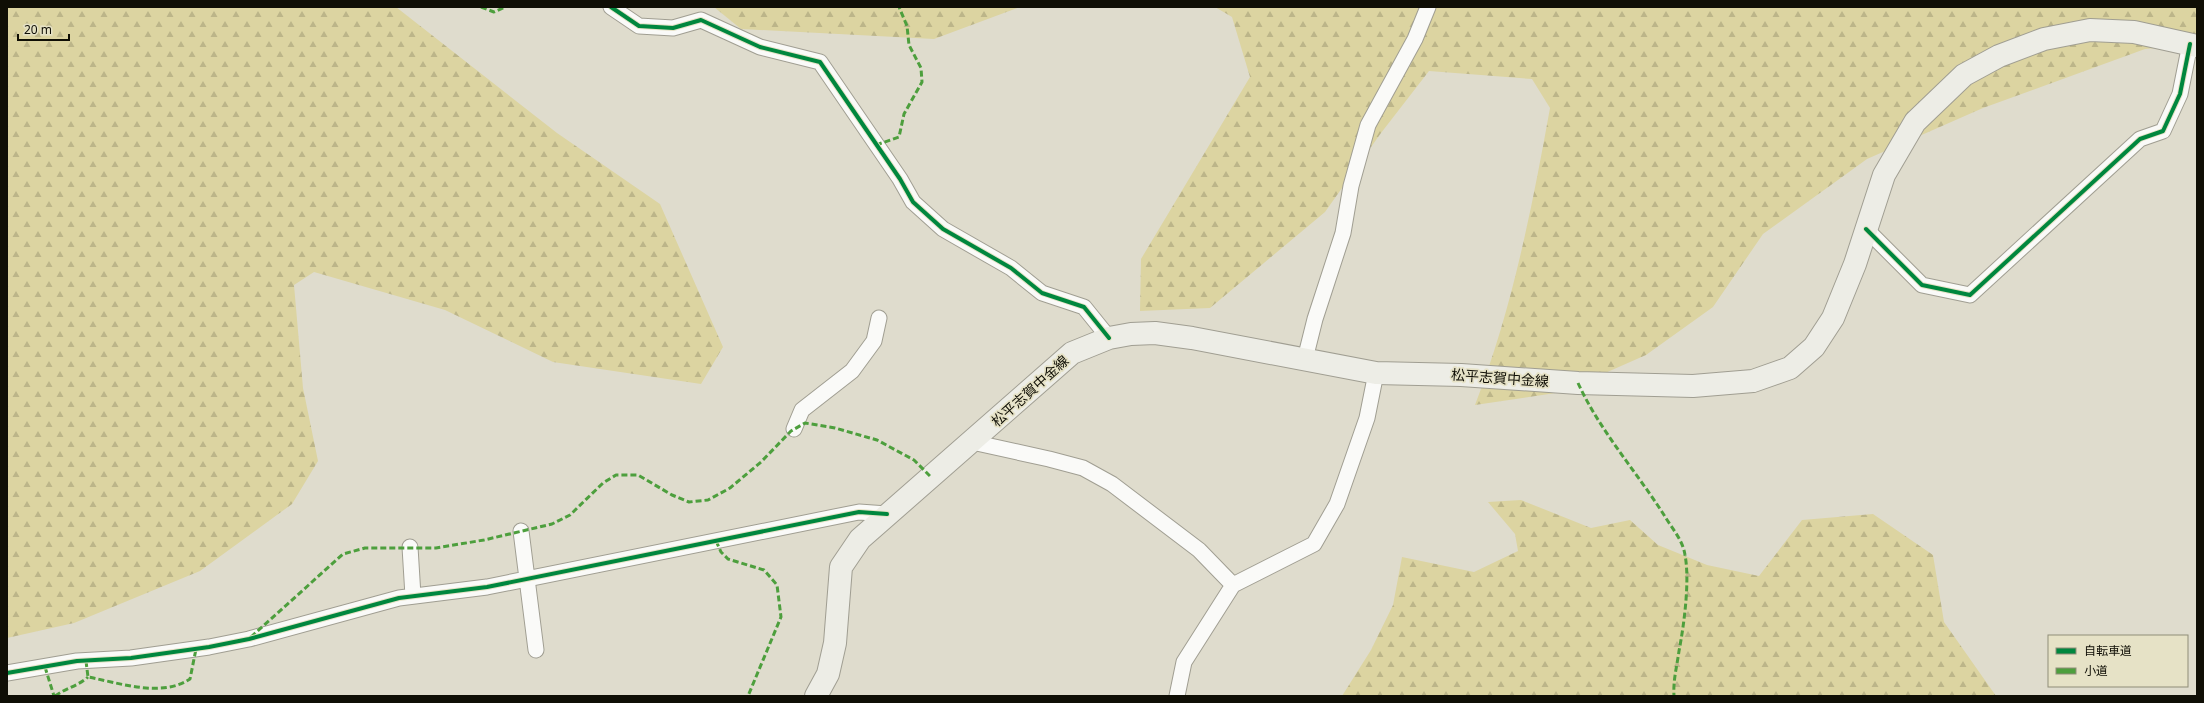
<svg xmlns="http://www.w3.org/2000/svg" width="2204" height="703" font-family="'Noto Sans','Noto Sans JP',sans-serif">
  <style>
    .forest { fill: url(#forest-firs) }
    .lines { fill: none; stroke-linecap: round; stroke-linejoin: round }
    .street-casing { stroke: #a09e92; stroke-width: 17 }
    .secondary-casing { stroke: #a09e92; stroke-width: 24 }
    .street { stroke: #fafaf8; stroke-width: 15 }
    .secondary { stroke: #edede6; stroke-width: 22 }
    .quiet { stroke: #4d9f3d; stroke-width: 3; stroke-dasharray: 6 3; stroke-linecap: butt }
    .cycleway-casing { stroke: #e6e2c6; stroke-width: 6 }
    .cycleway { stroke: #00873e; stroke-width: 4 }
    .labels { text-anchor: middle; stroke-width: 3.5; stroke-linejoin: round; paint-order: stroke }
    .street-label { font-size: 14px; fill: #0f0e05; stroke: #e6e2c6 }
  </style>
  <defs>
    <pattern id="forest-firs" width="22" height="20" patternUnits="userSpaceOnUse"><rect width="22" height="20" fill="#dcd4a1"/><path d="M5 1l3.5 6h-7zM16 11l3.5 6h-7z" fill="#bcb589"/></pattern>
  </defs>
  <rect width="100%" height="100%" fill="#dfdccd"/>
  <path class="forest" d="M7,7H396L557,133L660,204L723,347L701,384L553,362L445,310L314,272L294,285L303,388L318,461L292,504L200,571L74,623L7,638Z
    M714,7H1020L934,39L741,29Z
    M1215,7H2197V44L2145,49L1983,108L1867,159L1763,234L1713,307L1646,355L1562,392L1475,405C1512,310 1532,208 1550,108L1532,79L1429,71L1381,133L1325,212L1210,308L1140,311L1141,259L1250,77L1232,17Z
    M1521,500L1591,528L1630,520L1658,545L1707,565L1759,576L1802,520L1873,514L1933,555L1944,622L1996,696H1342L1371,650L1393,605L1402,557L1474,572L1518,551L1515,534L1488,502Z"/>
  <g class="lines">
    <g class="street-casing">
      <path id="street" d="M611,7L639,26L673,28L701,20L760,47L820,62L900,179L913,202L943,229L1011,268L1042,293L1084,307L1109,338
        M1866,229L1922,285L1970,295L2140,139L2163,131L2180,94L2190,44
        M1305,359L1315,319L1343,233L1351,186L1368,125L1415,39L1428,7
        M794,429L802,410L852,371L874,341L879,318
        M972,442L1049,459L1083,468L1112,484L1199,550L1233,585
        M521,531L536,650
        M410,547L413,596
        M7,673L77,661L131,658L209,647L249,639L399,598L487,587L859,512L887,514
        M1177,696L1184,662L1233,585L1314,544L1337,504L1367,418L1376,373"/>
    </g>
    <g class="secondary-casing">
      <path id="secondary" d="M816,696L828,674L835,643L841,567L860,539L1072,353L1109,338L1131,334L1155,333L1192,338L1376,373L1461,375L1578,383L1693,386L1753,381L1790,368L1814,347L1833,318L1855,264L1884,175L1915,122L1964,75L1999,56L2044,39L2090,30L2134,32L2197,46"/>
    </g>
    <use href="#street" class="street"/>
    <use href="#secondary" class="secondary"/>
    <path class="quiet" d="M481,7L494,12L505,7
      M876,145L899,137L904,114L922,82L921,68L909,45L907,26L899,7
      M1578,383C1600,431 1636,471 1664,515C1671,527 1683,540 1685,555C1690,581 1684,625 1679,651C1677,666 1673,680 1674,696
      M716,541L721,552L728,559L764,570L777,585L781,617L748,696
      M251,637L343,554L365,548H436L484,540L552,524L570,515L603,483L616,475H638L672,495L689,502L708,500L730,488L761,462L791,431L805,423L835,428L877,440L914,460L931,477
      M86,661L88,677C120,683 161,698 190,679L196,649
      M45,667L54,696
      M55,696C66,688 78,686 88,677"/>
    <g class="cycleway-casing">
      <path id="cycleway" d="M611,7L639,26L673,28L701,20L760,47L820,62L900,179L913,202L943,229L1011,268L1042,293L1084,307L1109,338
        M1866,229L1922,285L1970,295L2140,139L2163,131L2180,94L2190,44
        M7,673L77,661L131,658L209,647L249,639L399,598L487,587L859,512L887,514"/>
    </g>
    <use href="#cycleway" class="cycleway"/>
  </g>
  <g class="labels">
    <g class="street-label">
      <text transform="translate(1500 378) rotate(4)" y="5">松平志賀中金線</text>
      <text transform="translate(1030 391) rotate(-42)" y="5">松平志賀中金線</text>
    </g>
  </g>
  <rect width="2204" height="703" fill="none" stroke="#0f0e05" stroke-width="16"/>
  <rect x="2048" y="635" width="140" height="52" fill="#e6e2c6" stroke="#908d79"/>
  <rect x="2056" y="648" width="20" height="6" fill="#00873e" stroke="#908d79"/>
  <text x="2084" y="655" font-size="12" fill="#0f0e05">自転車道</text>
  <rect x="2056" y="668" width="20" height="6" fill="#4d9f3d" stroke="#908d79"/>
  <text x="2084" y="675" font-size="12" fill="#0f0e05">小道</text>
  <path d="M18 34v6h51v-6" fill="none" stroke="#0f0e05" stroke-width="2"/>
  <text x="24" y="34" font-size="12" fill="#0f0e05" stroke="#e6e2c6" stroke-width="3" paint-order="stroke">20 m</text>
</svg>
